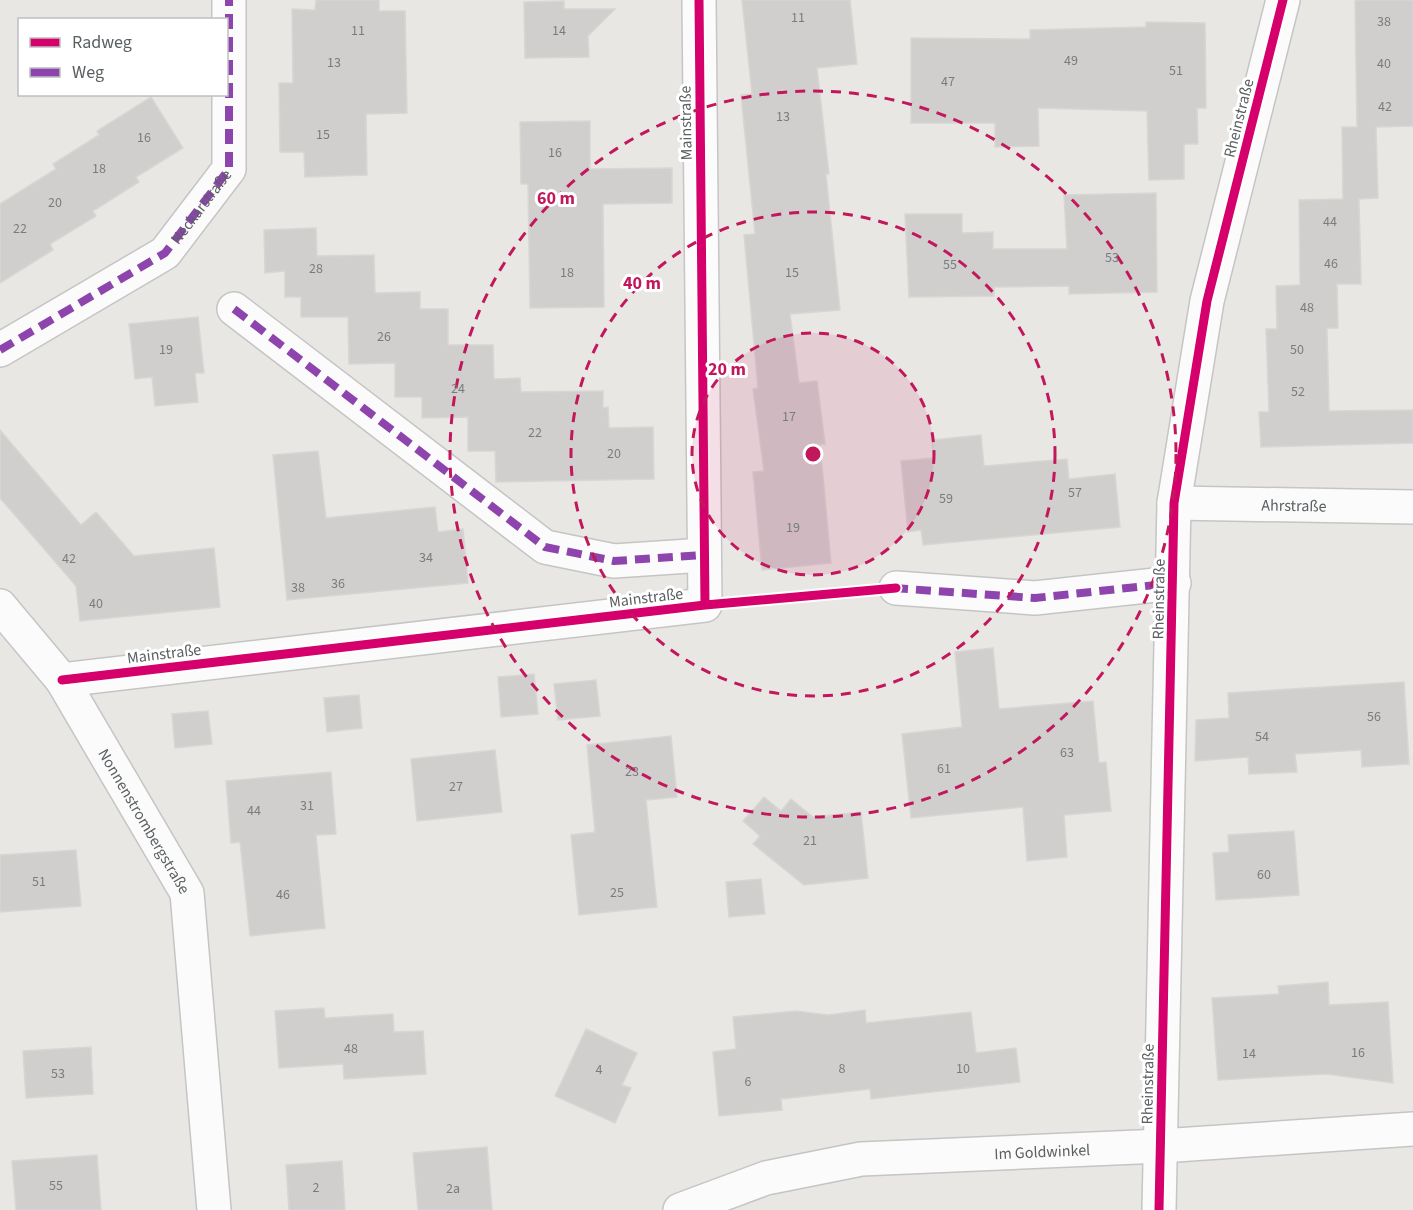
<svg xmlns="http://www.w3.org/2000/svg" width="1413" height="1210" font-family="'Source Sans 3',sans-serif">
  <style>
    .building { fill: #d1cfce; stroke: #d8d6d4; stroke-width: 1.5 }
    .lines { fill: none; stroke-linecap: round; stroke-linejoin: round }
    .minor-casing { stroke: #c5c5c5; stroke-width: 36 }
    .minor { stroke: #fcfbfb; stroke-width: 33 }
    .quiet { stroke: #8e44ad; stroke-width: 8; stroke-dasharray: 15 8; stroke-linecap: butt }
    .cycleway-casing { stroke: #fff; stroke-width: 13 }
    .cycleway { stroke: #d6006c; stroke-width: 9 }
    .ring { fill: none; stroke: #c2185b; stroke-width: 3; stroke-dasharray: 10 8 }
    .labels { text-anchor: middle; stroke-width: 6; stroke-linejoin: round; paint-order: stroke }
    .number-label { font-size: 14px; fill: #797c7e }
    .street-label { font-size: 16px; fill: #5a5f62; stroke: #fff }
    .centre { fill: #c2185b; stroke: #fff; stroke-width: 3 }
    .ring-label { font-size: 18px; text-anchor: middle; font-weight: bold; fill: #c2185b; stroke: #fff; stroke-width: 6; stroke-linejoin: round; paint-order: stroke }
  </style>
  <rect width="100%" height="100%" fill="#e9e7e4"/>
  <path class="building" d="M316,0H379V11H405L407,113L366,114L367,175L305,177L304,152H280L279,83H293L292,9L315,10Z
    M742,0H850L857,64L817,68L829,174H826L840,310L790,314L799,383L817,381L825,444H820L831,563L762,570L753,472L764,471L753,389L758,388L744,235L755,234L741,95L752,94Z
    M1355,0H1413V126L1376,127L1378,198L1359,199L1361,284H1337L1338,328H1327L1329,411L1413,410V443L1261,447L1259,412H1269L1266,329H1277L1276,286L1300,285L1299,200L1343,199L1342,127H1357Z
    M564,1V9H615L588,36L589,57L525,58L524,2Z
    M1146,22L1205,23L1206,108H1197L1198,144H1184V179L1149,180L1147,111L1038,108L1039,146L995,147V123H911V38L1030,39V30L1146,27Z
    M151,97L183,148L136,177L139,182L93,211L96,216L50,244L53,250L0,283V204L56,169L53,164L99,135L97,131Z
    M590,121V169L672,168V203L603,204L604,307L530,308L528,184H521L520,122Z
    M1156,193L1157,292L1069,294V286L994,287V296L909,297L905,214H962V233L993,232V249H1067L1064,195Z
    M316,228L317,256L374,255L375,293L420,292V309H448V345H493L494,379L520,378L521,392L603,391V408L608,407L609,428L653,427L654,479L496,482L495,451H468V417L422,418V397H395V363L349,364L348,317H301V297H285V271L265,273L264,230Z
    M198,317L204,373H195L198,402L155,406L152,377L135,379L129,324Z
    M0,430L81,525L96,512L134,556L214,548L220,607L80,621L76,586L0,498Z
    M981,435L984,466L1067,459L1069,479L1115,474L1120,527L923,545L921,530L908,532L901,461L934,458L932,440Z
    M318,451L326,518L435,507L438,532L463,529L468,583L287,600L273,455Z
    M993,648L999,709L1093,701L1099,763L1106,762L1111,811L1064,815L1067,857L1027,861L1023,807L911,818L902,734L962,727L955,652Z
    M534,674L538,714L501,717L498,677Z
    M596,680L600,716L558,720L554,684Z
    M1404,682L1409,764L1362,767L1361,750L1295,754L1297,772L1249,774L1248,757L1195,761L1196,720L1229,718L1228,693Z
    M359,695L362,728L327,732L324,698Z
    M208,711L212,744L175,748L172,714Z
    M671,736L677,797L646,800L657,907L579,915L571,835L595,832L587,745Z
    M495,750L502,812L417,821L411,759Z
    M331,772L336,834L316,835L325,928L250,936L240,842L231,843L226,781Z
    M764,797L781,811L791,799L813,817L861,812L868,878L804,885L753,844L760,836L743,821Z
    M1294,831L1299,895L1216,900L1213,853L1229,852L1228,835Z
    M76,850L81,906L0,912V855Z
    M761,879L765,914L729,917L726,882Z
    M1328,982L1329,1005L1388,1002L1393,1083L1326,1074L1218,1080L1212,998L1279,994L1278,986Z
    M324,1008L325,1018L393,1014L394,1032L423,1031L426,1074L344,1079L343,1064L279,1068L275,1011Z
    M865,1010L866,1023L971,1012L976,1053L1016,1048L1020,1082L871,1099L870,1089L781,1099L782,1110L719,1116L713,1052L736,1049L733,1017L796,1011L828,1015Z
    M586,1029L637,1053L622,1085L631,1088L615,1123L555,1096Z
    M91,1047L93,1094L26,1098L23,1051Z
    M487,1147L492,1210H418L413,1153Z
    M97,1155L101,1210H16L12,1161Z
    M342,1161L345,1210H289L286,1165Z"/>
  <g class="lines">
    <g class="minor-casing">
      <g id="minor">
        <path d="M234,309L545,547L614,561L704,555"/>
        <path id="s1" d="M0,350L165,253L229,169V0"/>
        <path id="s2" d="M1174,503L1413,507"/>
        <path d="M896,588L1035,598L1174,583"/>
        <path id="s3" d="M0,606L62,680L187,893L214,1210"/>
        <path d="M62,680L705,605L699,0"/>
        <path id="s4" d="M680,1210L766,1178L861,1159L1161,1146L1413,1129"/>
        <path d="M1159,1210L1174,503L1207,301L1283,0"/>
      </g>
    </g>
    <use href="#minor" class="minor"/>
    <path class="quiet" d="M234,309L545,547L614,561L704,555
      M0,350L165,253L229,169V0
      M893,588L1035,598L1174,583"/>
    <g class="cycleway-casing">
      <path id="cycleway" d="M699,0L705,605
        M62,680L705,605L896,588
        M1159,1210L1174,503L1207,301L1283,0"/>
    </g>
    <use href="#cycleway" class="cycleway"/>
  </g>
  <circle cx="813" cy="454" r="121" fill="#c2185b" fill-opacity=".12"/>
  <g class="ring">
    <circle cx="813" cy="454" r="121"/>
    <circle cx="813" cy="454" r="242"/>
    <circle cx="813" cy="454" r="363"/>
  </g>
  <g class="labels">
    <g class="number-label">
      <text x="798" y="22">11</text>
      <text x="1384" y="26">38</text>
      <text x="358" y="35">11</text>
      <text x="559" y="35">14</text>
      <text x="1071" y="65">49</text>
      <text x="334" y="67">13</text>
      <text x="1384" y="68">40</text>
      <text x="1176" y="75">51</text>
      <text x="948" y="86">47</text>
      <text x="1385" y="111">42</text>
      <text x="783" y="121">13</text>
      <text x="323" y="139">15</text>
      <text x="144" y="142">16</text>
      <text x="555" y="157">16</text>
      <text x="99" y="173">18</text>
      <text x="55" y="207">20</text>
      <text x="1330" y="226">44</text>
      <text x="20" y="233">22</text>
      <text x="1112" y="262">53</text>
      <text x="1331" y="268">46</text>
      <text x="950" y="269">55</text>
      <text x="316" y="273">28</text>
      <text x="567" y="277">18</text>
      <text x="792" y="277">15</text>
      <text x="1307" y="312">48</text>
      <text x="384" y="341">26</text>
      <text x="166" y="354">19</text>
      <text x="1297" y="354">50</text>
      <text x="458" y="393">24</text>
      <text x="1298" y="396">52</text>
      <text x="789" y="421">17</text>
      <text x="535" y="437">22</text>
      <text x="614" y="458">20</text>
      <text x="1075" y="497">57</text>
      <text x="946" y="503">59</text>
      <text x="793" y="532">19</text>
      <text x="426" y="562">34</text>
      <text x="69" y="563">42</text>
      <text x="338" y="588">36</text>
      <text x="298" y="592">38</text>
      <text x="96" y="608">40</text>
      <text x="1374" y="721">56</text>
      <text x="1262" y="741">54</text>
      <text x="1067" y="757">63</text>
      <text x="944" y="773">61</text>
      <text x="632" y="776">23</text>
      <text x="456" y="791">27</text>
      <text x="307" y="810">31</text>
      <text x="254" y="815">44</text>
      <text x="810" y="845">21</text>
      <text x="1264" y="879">60</text>
      <text x="39" y="886">51</text>
      <text x="617" y="897">25</text>
      <text x="283" y="899">46</text>
      <text x="351" y="1053">48</text>
      <text x="1358" y="1057">16</text>
      <text x="1249" y="1058">14</text>
      <text x="842" y="1073">8</text>
      <text x="963" y="1073">10</text>
      <text x="599" y="1074">4</text>
      <text x="58" y="1078">53</text>
      <text x="748" y="1086">6</text>
      <text x="56" y="1190">55</text>
      <text x="316" y="1192">2</text>
      <text x="453" y="1193">2a</text>
    </g>
    <g class="street-label">
      <text transform="translate(1238 118) rotate(-76)" y="6">Rheinstraße</text>
      <text transform="translate(685 123) rotate(-91)" y="6">Mainstraße</text>
      <text dy="6" stroke="none"><textPath href="#s1" startOffset="250">Neckarstraße</textPath></text>
      <text dy="6" stroke="none"><textPath href="#s2" startOffset="120">Ahrstraße</textPath></text>
      <text transform="translate(646 597) rotate(-7)" y="6">Mainstraße</text>
      <text transform="translate(1158 599) rotate(-89)" y="6">Rheinstraße</text>
      <text transform="translate(164 653) rotate(-7)" y="6">Mainstraße</text>
      <text dy="6" stroke="none"><textPath href="#s3" startOffset="260">Nonnenstrombergstraße</textPath></text>
      <text transform="translate(1147 1084) rotate(-89)" y="6">Rheinstraße</text>
      <text dy="6" stroke="none"><textPath href="#s4" startOffset="370">Im Goldwinkel</textPath></text>
    </g>
  </g>
  <circle cx="813" cy="454" r="9" class="centre"/>
  <g class="ring-label">
    <text x="556" y="204">60 m</text>
    <text x="642" y="289">40 m</text>
    <text x="727" y="375">20 m</text>
  </g>
  <rect x="18" y="18" width="210" height="78" fill="#ffffff" stroke="#bdbfc0" stroke-width="1.5"/>
  <rect x="30" y="38" width="30" height="9" fill="#d6006c" stroke="#bdbfc0" stroke-width="1.5"/>
  <text x="72" y="48" font-size="18" fill="#5a5f62">Radweg</text>
  <rect x="30" y="68" width="30" height="9" fill="#8e44ad" stroke="#bdbfc0" stroke-width="1.5"/>
  <text x="72" y="78" font-size="18" fill="#5a5f62">Weg</text>
</svg>
